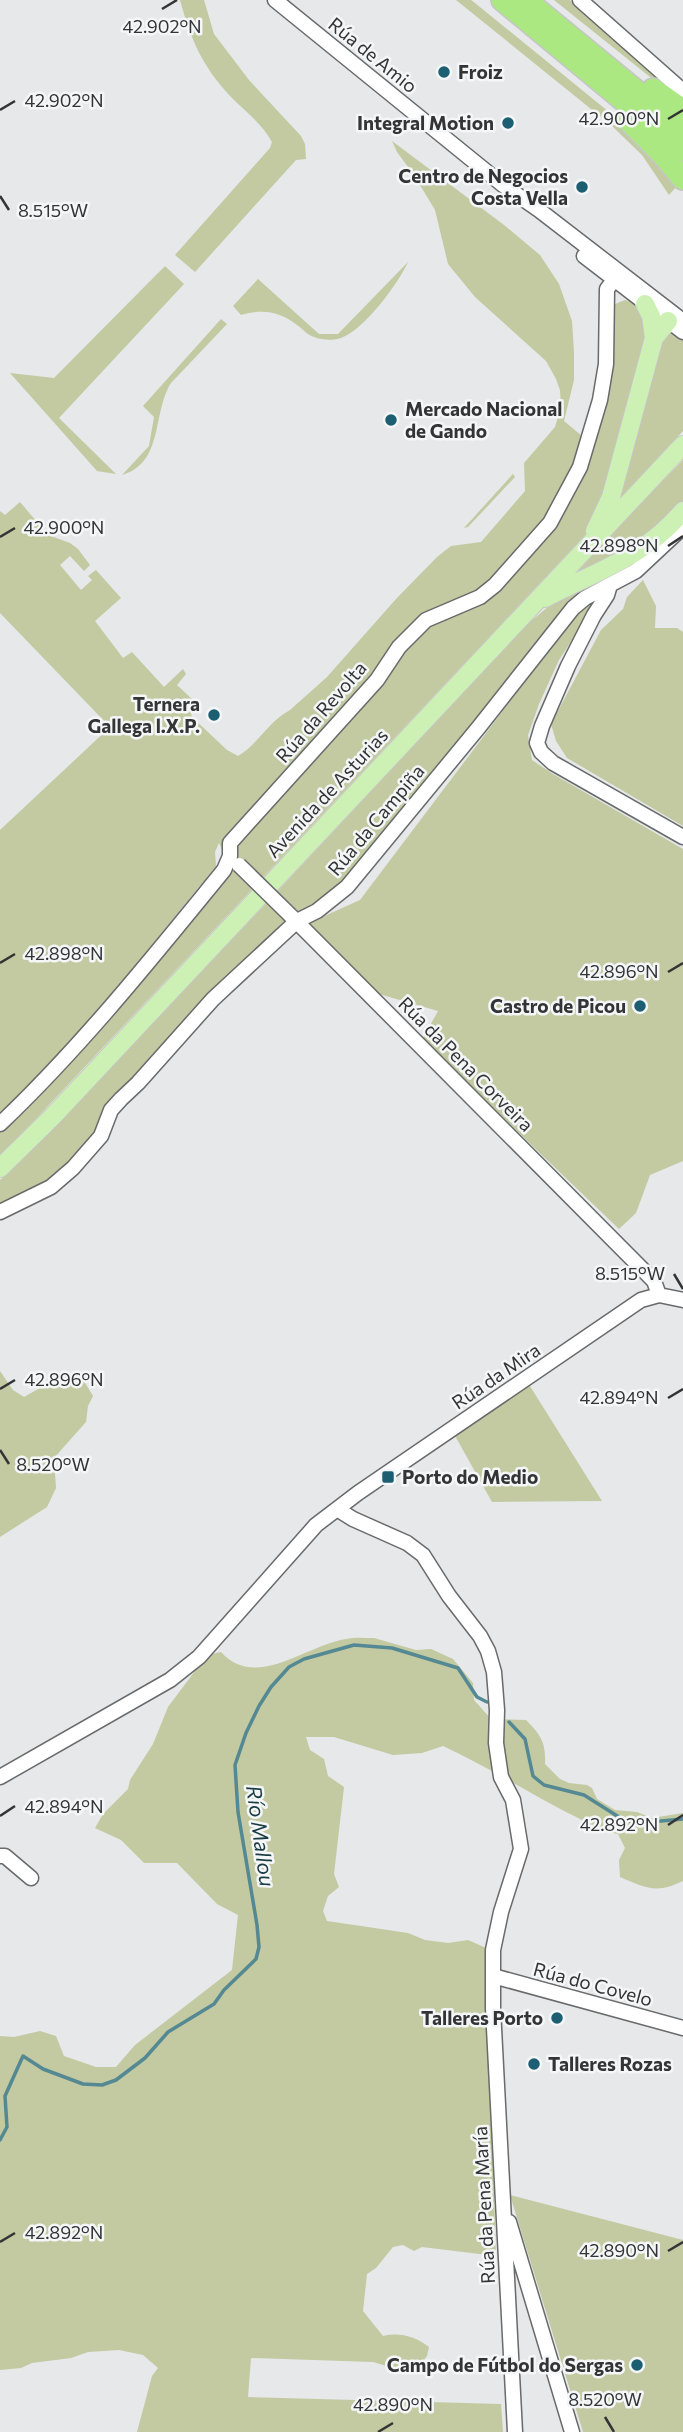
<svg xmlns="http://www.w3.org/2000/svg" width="683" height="2432" font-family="Commissioner,sans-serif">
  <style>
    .green { fill: #c3c9a1 }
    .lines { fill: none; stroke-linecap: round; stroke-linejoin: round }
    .stream { stroke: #548993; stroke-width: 3.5 }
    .minor-casing { stroke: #686a6b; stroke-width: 17 }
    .major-casing { stroke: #c6c6c6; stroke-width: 20 }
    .highway-casing { stroke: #c6c6c6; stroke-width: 24 }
    .minor { stroke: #fff; stroke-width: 14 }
    .major { stroke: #cdf1b4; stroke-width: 18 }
    .highway { stroke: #ace882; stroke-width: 21 }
    .minor-bridge-casing { stroke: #686a6b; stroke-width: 17; stroke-linecap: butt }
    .minor-bridge { stroke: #fff; stroke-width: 14 }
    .ticks { fill: none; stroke: #333435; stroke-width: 2.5 }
    .poi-dot { fill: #1c5f73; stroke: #f4f6f7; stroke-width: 2.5 }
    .labels { text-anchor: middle; stroke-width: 5; stroke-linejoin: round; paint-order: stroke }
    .street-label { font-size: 19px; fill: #333435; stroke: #f4f6f7 }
    .poi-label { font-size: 19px; font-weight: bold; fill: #333435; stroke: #f4f6f7; text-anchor: end }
    .water-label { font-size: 21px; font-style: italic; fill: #183c42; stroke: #f4f6f7 }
    .ticks-label { font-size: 18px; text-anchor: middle; fill: #333435; stroke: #f4f6f7; stroke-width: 5; stroke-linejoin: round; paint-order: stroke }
  </style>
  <rect width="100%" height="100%" fill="#e6e8ea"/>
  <path class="green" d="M180,0H204L214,34L249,80L301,136L305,144L306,159L296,160L195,272L175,255L270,148L272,142C263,125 245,111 231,97C202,66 191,40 180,0Z
    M456,0H471L475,3L620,121L677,186L669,195L642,155L612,126Z
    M554,0H570L672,90L675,97Z
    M392,141L504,225L540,255L559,284L572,321L574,352V380L564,421L594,446L607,380L615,304L625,300L635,303L683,338V431L0,1157V1130L232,870L219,843L215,852L216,866L117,988L45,1070L0,1116V830L110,727L0,613V511L5,515L20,502L48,535L70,543L78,549L90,565L84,571L70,556L60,565L81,590L92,580L88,576L96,570L121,598L95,621L123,658L132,652L164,687L183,669L186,674L177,685L192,699L190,710L192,717L227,750L238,756C258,744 269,721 290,710L327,677L396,599L437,557L451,546L481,542L525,491L524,463L555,427L561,407L560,390L556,379L546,361L475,297L448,264L435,210L414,175L397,152Z
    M408,262C398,284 364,330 341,338C333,341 322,340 314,337C307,335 303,329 297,325C279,311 262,309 241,315L233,306L258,279L319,334H338Z
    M165,266L184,284L59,418L116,474L97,471L10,373L54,378Z
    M221,319L227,324L171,383C152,413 164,463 122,475L149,446L154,417L143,406Z
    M683,460V503L638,544L568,578Z
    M513,474L515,477L468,527L464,528Z
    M644,553L625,573L592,589L344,884L307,910L295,911L285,919L284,925L92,1142L46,1185L0,1209V1180L262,908L525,626L549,606Z
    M643,580L656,606L655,628H677L683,632V826L567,758L556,741L551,724L601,630L623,609L627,597Z
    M602,595L559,660L539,704L528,735L532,760L553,774L683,849V1161L650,1175L636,1213L619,1229L422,1040L438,1011L379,994L351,970L311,930V922L360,900L579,610Z
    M0,1371L13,1390L24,1397L63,1375L82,1378L93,1396L88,1406L86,1422L54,1458L56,1488L47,1507L0,1537Z
    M528,1383L602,1501L492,1502L454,1434Z
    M374,1638L416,1650L431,1649L453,1659L473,1683L474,1700L491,1719L526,1720C541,1735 546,1743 545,1764L560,1779L569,1783L587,1785L592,1788L597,1799L615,1810L637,1812L652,1818L683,1813V1881C656,1894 646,1888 620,1877L619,1860L625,1848L618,1834C600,1831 585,1821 568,1813C526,1791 486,1766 443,1746L422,1753L393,1755L334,1737H306L310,1750L324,1759L328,1776L344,1787L334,1874L339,1887L328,1896L323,1911L327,1921L408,1933L425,1940L448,1943L468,1940L486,1948L496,2256L422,2247L414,2251L403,2245L393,2247L376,2268L367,2274L363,2311L383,2336C400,2332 416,2337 429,2347L427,2356L418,2367L407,2372L373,2362L251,2358L248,2397L501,2404L503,2432H137L152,2376L158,2368L143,2355L119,2350L88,2352L71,2358L32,2363L21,2368L0,2370V2036L14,2037L40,2031L56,2036L64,2056L96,2067H116L135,2045L232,1970L238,1915L217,1904L177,1863H144L121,1840L95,1828L103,1814L128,1789L130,1780L153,1744L168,1707L207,1655L221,1652C256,1691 306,1645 346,1639C354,1637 365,1638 374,1638Z
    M510,2195L683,2240V2432H583Z"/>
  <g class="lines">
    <path class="stream" d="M509,1722L525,1739L533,1776L544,1785L584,1795L622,1819L639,1823L683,1819
      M0,2140L7,2127L5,2096L23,2056L43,2069L83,2084L102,2085L116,2080L145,2058L168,2032L214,2004L224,1990L256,1959L259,1947L257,1925L238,1812L235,1765L246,1733L259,1706L271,1687L289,1667L304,1659L354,1645L392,1648L458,1668L477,1697L487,1702"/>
    <g class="minor-casing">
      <path id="minor" d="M275,0L503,185L539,210L683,321
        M580,0L683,91
        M584,256L683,332
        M610,585L607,595L594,615L568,666L542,726L537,743L541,752L553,763L683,837
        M291,916L654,1281L659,1295
        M0,1124C82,1046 152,958 224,870L230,856V843L377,680L399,647L426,620L480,597L495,585L550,523L580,467L600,400L606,364L607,289L614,280
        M0,1212L51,1187L73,1168L101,1136L111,1110L121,1099L138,1083L213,999L297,921L317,911L347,887L479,727L573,608L585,598L636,571L683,527
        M337,1509L353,1519L407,1543L423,1555L449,1596L480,1636L488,1651L494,1672L497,1710L496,1743L501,1777L513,1800L521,1849L501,1912L493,1950V2009L515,2432
        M0,1777L170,1680L199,1657L316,1525L358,1493L641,1300L659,1295L683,1300
        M0,1856H5L31,1878
        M493,1976L683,2028
        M509,2222L572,2432"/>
    </g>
    <g class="major-casing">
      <path id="major" d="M645,304L651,316L654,338
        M595,531L611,497L654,338L668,321
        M545,598C598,570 642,559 683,511
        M0,1168L53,1116L683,445"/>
    </g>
    <g class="highway-casing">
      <path id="highway" d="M502,0L683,150
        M526,0L683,129
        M653,89L683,110
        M629,121L663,155L683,179"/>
    </g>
    <use href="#minor" class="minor"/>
    <use href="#major" class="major"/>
    <use href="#highway" class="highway"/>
    <g class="minor-bridge-casing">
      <path id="minor-bridge" d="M239,865L290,915"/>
    </g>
    <use href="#minor-bridge" class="minor-bridge"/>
  </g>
  <path class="ticks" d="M162,9L177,0M0,110L15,101M668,119L683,110M0,196L9,210M0,537L15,528M668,546L683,536M0,963L15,954M668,972L683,963M674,1274L683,1289M0,1389L15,1380M668,1398L683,1389M0,1450L9,1464M0,1816L15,1806M668,1825L683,1815M0,2242L15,2233M668,2251L683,2242M605,2417L614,2432M378,2432L393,2423"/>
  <g class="poi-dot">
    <circle cx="444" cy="72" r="7"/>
    <circle cx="508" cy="123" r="7"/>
    <circle cx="582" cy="187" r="7"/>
    <circle cx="391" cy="420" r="7"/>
    <circle cx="214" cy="715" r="7"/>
    <circle cx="640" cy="1006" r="7"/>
    <rect x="381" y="1470" width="14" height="14" rx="3.5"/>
    <circle cx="557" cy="2018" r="7"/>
    <circle cx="534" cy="2064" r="7"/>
    <circle cx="637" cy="2365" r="7"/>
  </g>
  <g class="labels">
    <g class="street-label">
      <text transform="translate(373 55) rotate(39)" y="7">Rúa de Amio</text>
      <text transform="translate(321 712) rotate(-49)" y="7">Rúa da Revolta</text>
      <text transform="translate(327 793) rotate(-47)" y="7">Avenida de Asturias</text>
      <text transform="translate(376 820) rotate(-50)" y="7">Rúa da Campiña</text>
      <text transform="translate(466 1064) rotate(45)" y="7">Rúa da Pena Corveira</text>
      <text transform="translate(496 1376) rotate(-34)" y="7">Rúa da Mira</text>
      <text transform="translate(593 1984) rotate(15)" y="7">Rúa do Covelo</text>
      <text transform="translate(484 2205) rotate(-93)" y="7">Rúa da Pena María</text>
    </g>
    <g class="poi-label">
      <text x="458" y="79" text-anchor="start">Froiz</text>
      <text x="494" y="130">Integral Motion</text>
      <text x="568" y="183">Centro de Negocios<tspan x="568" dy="22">Costa Vella</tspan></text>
      <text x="405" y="416" text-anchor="start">Mercado Nacional<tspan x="405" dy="22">de Gando</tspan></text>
      <text x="200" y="711">Ternera<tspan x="200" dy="22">Gallega l.X.P.</tspan></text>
      <text x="626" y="1013">Castro de Picou</text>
      <text x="402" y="1484" text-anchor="start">Porto do Medio</text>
      <text x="543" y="2025">Talleres Porto</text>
      <text x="548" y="2071" text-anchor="start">Talleres Rozas</text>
      <text x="623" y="2372">Campo de Fútbol do Sergas</text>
    </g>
    <g class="water-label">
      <text transform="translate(260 1836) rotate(82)" y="7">Río Mallou</text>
    </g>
  </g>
  <g class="ticks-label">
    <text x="162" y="33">42.902°N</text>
    <text x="64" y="107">42.902°N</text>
    <text x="619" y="125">42.900°N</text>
    <text x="53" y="217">8.515°W</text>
    <text x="64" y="534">42.900°N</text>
    <text x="619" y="552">42.898°N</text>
    <text x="64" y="960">42.898°N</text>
    <text x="619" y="978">42.896°N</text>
    <text x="630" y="1280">8.515°W</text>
    <text x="64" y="1386">42.896°N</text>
    <text x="619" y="1404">42.894°N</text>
    <text x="53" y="1471">8.520°W</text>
    <text x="64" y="1813">42.894°N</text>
    <text x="619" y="1831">42.892°N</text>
    <text x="64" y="2239">42.892°N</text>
    <text x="619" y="2257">42.890°N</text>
    <text x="605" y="2406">8.520°W</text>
    <text x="393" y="2411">42.890°N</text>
  </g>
</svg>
